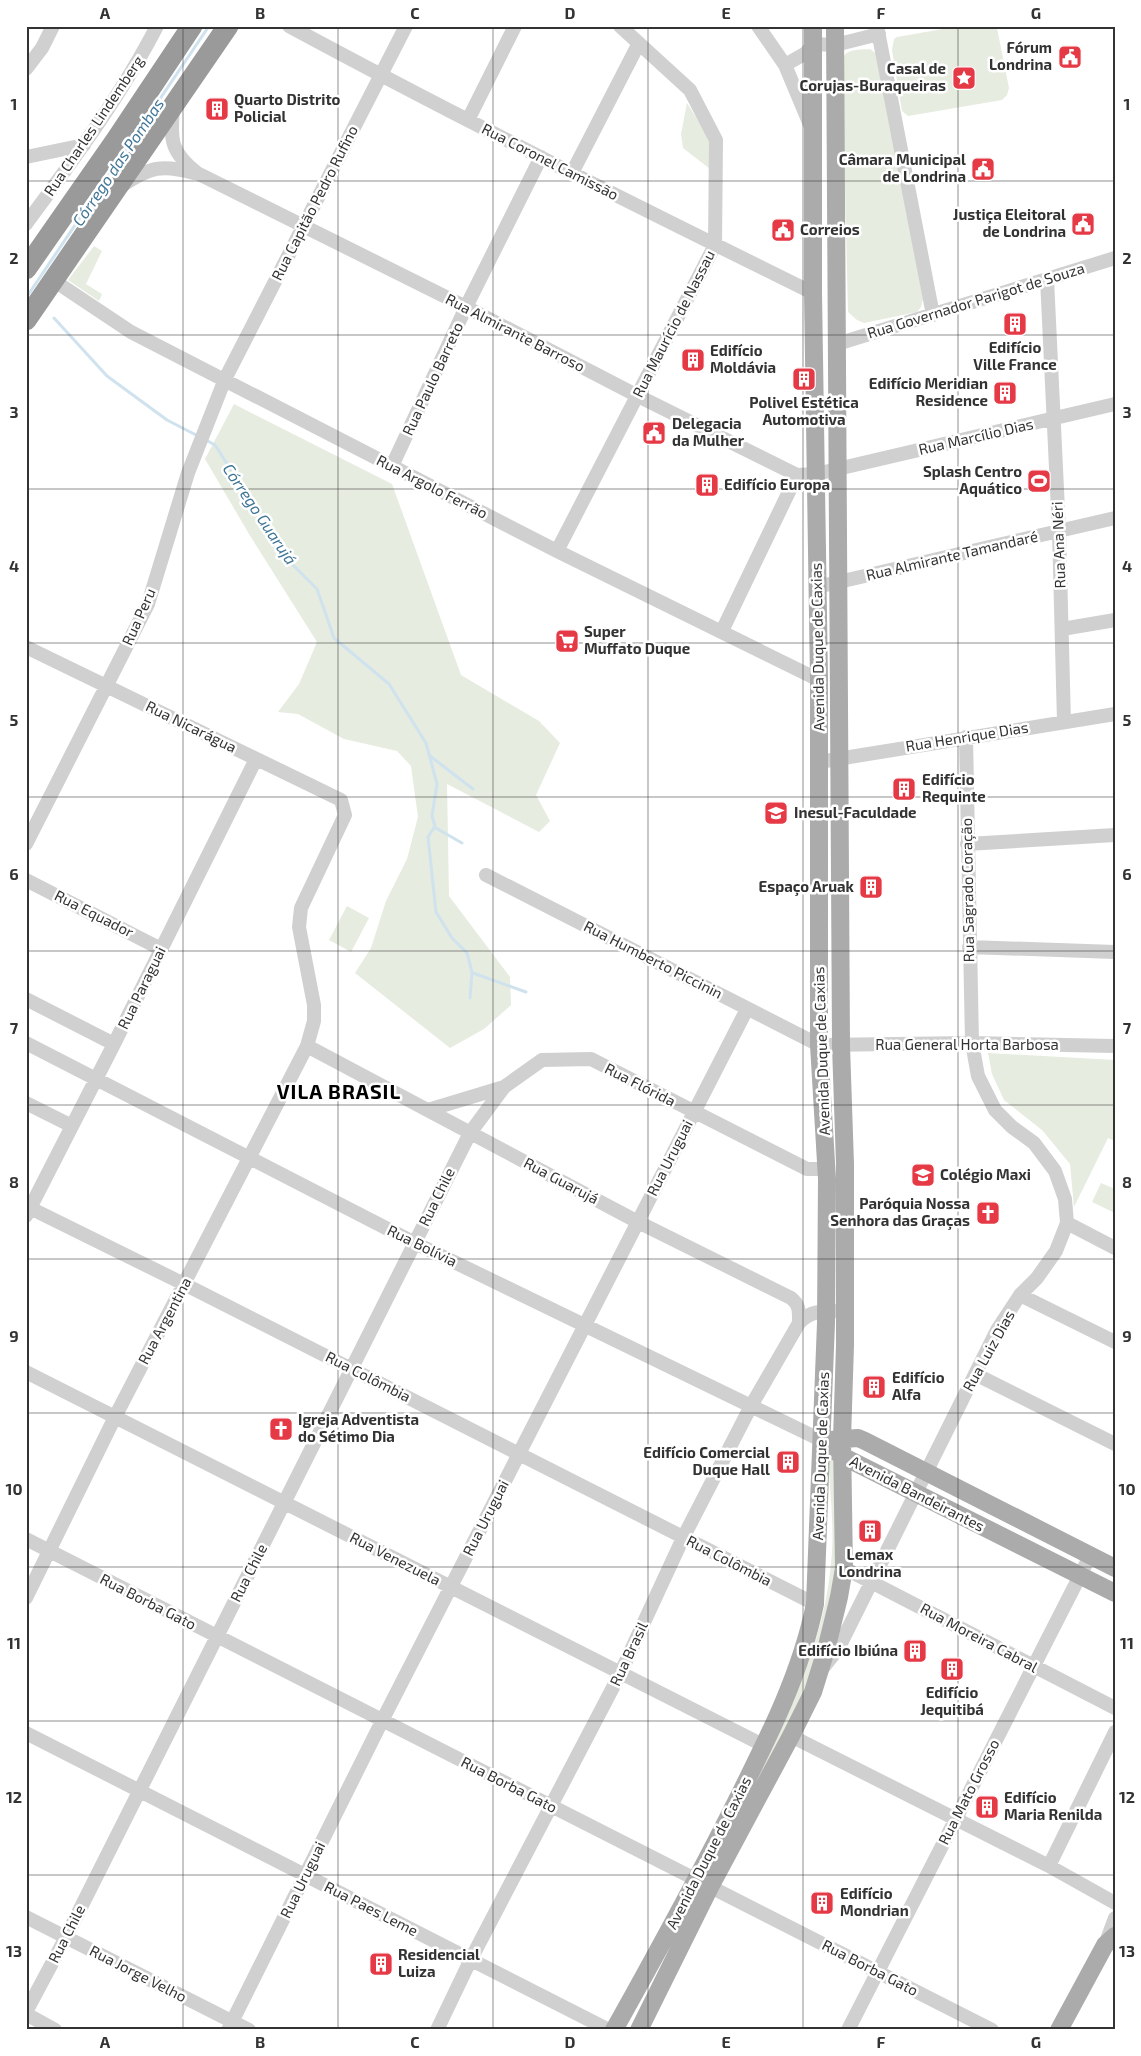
<svg xmlns="http://www.w3.org/2000/svg" width="1141" height="2056" font-family="'Exo 2',sans-serif">
  <style>
    .green { fill: #e6ecdf }
    .lines { fill: none; stroke-linecap: round; stroke-linejoin: round }
    .stream { stroke: #cfe2ee; stroke-width: 3 }
    .minor { stroke: #d0d0d0; stroke-width: 14 }
    .major { stroke: #ababab; stroke-width: 18 }
    .highway { stroke: #9a9a9a; stroke-width: 21 }
    .grid { fill: none; stroke: #333; stroke-width: 1; stroke-opacity: 0.55 }
    .labels { text-anchor: middle; stroke-width: 5; stroke-linejoin: round; paint-order: stroke }
    .poi-label { font-size: 15px; font-weight: bold; fill: #333; stroke: #fff; text-anchor: start }
    .street-label { font-size: 15px; fill: #333; stroke: #fff }
    .water-label { font-size: 16px; font-style: italic; fill: #3f7597; stroke: #fff }
    .district-label { font-size: 20px; font-weight: bold; letter-spacing: 1px; fill: #000; stroke: #fff }
    .neatline { fill: none; stroke: #333; stroke-width: 2 }
    .grid-label { font-size: 16px; text-anchor: middle; font-weight: bold; fill: #333 }
  </style>
  <rect width="100%" height="100%" fill="#fff"/>
  <path class="green" d="M960,26L997,28L1009,88L1007,95L1002,100L908,116L902,111L892,50L894,39L897,37Z
    M870,49L878,55L923,299L921,307L917,312L864,323L857,320L848,312L842,61C844,48 860,50 870,49Z
    M687,103L711,141L710,169L683,148L681,134Z
    M94,246L102,251L86,284L102,294L99,301L68,280Z
    M234,404L392,484L461,675L539,721L560,743L536,795L550,821L539,832L447,784L449,896L510,977L511,1005L484,1029L450,1048L355,973L371,948L386,901L407,859L418,817L411,766L397,751L344,739L298,714L278,712L299,684L317,642L249,534L205,459Z
    M347,906L369,918L351,952L329,940Z
    M988,1053L1115,1060V1141L1108,1138L1074,1207L1070,1164L1042,1130L1004,1100L992,1074Z
    M1101,1183L1115,1189V1213L1092,1202Z
    M828,1450L840,1458L839,1577L804,1698L709,1868C760,1769 825,1667 832,1552C834,1519 829,1484 828,1450Z"/>
  <g class="lines">
    <path class="stream" d="M26,298L209,26
      M54,318L107,376L167,420L198,436
      M206,440L215,445L290,562L317,589L334,638L389,684L426,743L437,784L432,816L435,826L428,837L436,912L452,938L467,953L472,972L470,998
      M430,756L473,789
      M434,827L462,843
      M473,973L526,992"/>
    <path class="minor" d="M289,26C461,119 637,206 813,293
      M758,26L785,65L811,127
      M877,26L933,315
      M785,65L806,53L813,44L835,45L879,34
      M26,69L42,48L53,26
      M173,109C170,141 171,152 197,173L466,307L636,395L797,475L816,474L1115,404
      M468,120L515,26
      M26,157L84,145
      M572,173L639,43
      M123,185C150,167 162,164 194,173
      M26,224C73,160 121,96 157,26
      M1047,279L1059,531L1064,722
      M53,280L131,332L557,551L819,680
      M837,344L1115,258
      M392,466L466,307L541,157
      M557,551L715,245L716,140L690,90L620,26
      M817,587L1115,518
      M1062,629L1115,620
      M722,631L797,475
      M26,647L341,800L345,815L301,908L299,927L314,1005V1021L307,1046L115,1417L26,1598
      M819,762L1115,714
      M26,844L148,604L188,473L225,379L406,26
      M967,844L1115,835
      M486,875L819,1045L972,1043L1115,1046
      M26,880L161,949
      M969,947L1115,952
      M26,999L114,1044
      M26,1043L415,1243L823,1441
      M307,1046L638,1222L791,1298C800,1305 799,1312 799,1323
      M26,1103L72,1126
      M428,1110L504,1087
      M26,1206L184,1284L815,1604
      M26,1216L114,1044L256,759
      M1067,1223L1115,1248
      M1020,1295L1115,1342
      M26,1372L765,1746
      M975,1374L1115,1444
      M26,1539L992,2030
      M844,1568L1115,1708
      M823,1668L838,1649L850,1625L997,1330L1020,1295L1037,1278L1056,1251L1067,1223L1065,1199L1055,1171L1034,1143L1012,1127L995,1110L978,1076L972,1043L966,737
      M26,1733L609,2030
      M791,1736L1049,1866L1115,1903
      M1049,1866L1115,1732
      M26,1917L249,2030
      M1105,1945L1115,1918
      M26,2012L66,1937L470,1133L504,1087L542,1060L591,1059L807,1169H819L827,1165
      M26,2014L55,2030
      M228,2030L382,1721L747,1009
      M437,2030L471,1959L620,1674L683,1538L751,1406L799,1323C813,1308 826,1312 845,1311
      M848,2030L1090,1556"/>
    <path class="major" d="M830,1440L858,1438L865,1441L1115,1568
      M835,1451L842,1456L1115,1593
      M614,2030C657,1953 699,1877 738,1798C769,1736 801,1673 815,1604L826,1323L827,1179L819,1045V680L813,293V26
      M639,2030L710,1887L791,1736L813,1692L826,1650L839,1597L844,1568L842,1439L845,1345V1164L841,1046L835,26
      M1059,2030L1105,1945L1115,1936"/>
    <path class="highway" d="M26,269L116,140L192,26
      M26,320L228,26"/>
  </g>
  <path class="grid" d="M183,26V2030M338,26V2030M493,26V2030M648,26V2030M803,26V2030M958,26V2030M26,181H1115M26,335H1115M26,489H1115M26,643H1115M26,797H1115M26,951H1115M26,1105H1115M26,1259H1115M26,1413H1115M26,1567H1115M26,1721H1115M26,1875H1115"/>
  <defs>
    <g id="civic-square" transform="scale(1.25)"><rect x="-9" y="-9" width="18" height="18" rx="4" fill="#e63946" stroke="#fff"/><path d="M-.6-6.5H3V-4.5H.6V-3L4-1V1h2V6H-6V1h2V-1L-.6-3ZM-1.2 2.5V6h2.4V2.5Z" fill="#fff"/></g>
    <g id="sight-square" transform="scale(1.25)"><rect x="-9" y="-9" width="18" height="18" rx="4" fill="#e63946" stroke="#fff"/><path d="M0-6L1.8-2.2L6-1.7L2.9 1.2L3.7 5.4L0 3.3L-3.7 5.4L-2.9 1.2L-6-1.7L-1.8-2.2Z" fill="#fff"/></g>
    <g id="building-square" transform="scale(1.25)"><rect x="-9" y="-9" width="18" height="18" rx="4" fill="#e63946" stroke="#fff"/><path d="M-4-6H4V6H1V3H-1V6H-4ZM-2.5-4.3h1.7v1.8h-1.7ZM.8-4.3h1.7v1.8H.8ZM-2.5-1h1.7V.8h-1.7ZM.8-1h1.7V.8H.8Z" fill="#fff"/></g>
    <g id="stadium-square" transform="scale(1.25)"><rect x="-9" y="-9" width="18" height="18" rx="4" fill="#e63946" stroke="#fff"/><path d="M0-5a6.5 5 0 1 0 0 10a6.5 5 0 1 0 0-10ZM-3.5-1.8h7v3.6h-7Z" fill="#fff"/></g>
    <g id="supermarket-square" transform="scale(1.25)"><rect x="-9" y="-9" width="18" height="18" rx="4" fill="#e63946" stroke="#fff"/><path d="M-6-5.5h2.5l.6 2H6L4.5 2H-2.5L-4.4-4H-6ZM-1.5 3.2a1.3 1.3 0 1 0 .1 0ZM3 3.2a1.3 1.3 0 1 0 .1 0Z" fill="#fff"/></g>
    <g id="university-square" transform="scale(1.25)"><rect x="-9" y="-9" width="18" height="18" rx="4" fill="#e63946" stroke="#fff"/><path d="M0-5L7-2L0 1L-7-2ZM-4 1L0 2.5L4 1V4Q0 6-4 4Z" fill="#fff"/></g>
    <g id="school-square" transform="scale(1.25)"><rect x="-9" y="-9" width="18" height="18" rx="4" fill="#e63946" stroke="#fff"/><path d="M0-5L7-2L0 1L-7-2ZM-4 1L0 2.5L4 1V4Q0 6-4 4Z" fill="#fff"/></g>
    <g id="church-square" transform="scale(1.25)"><rect x="-9" y="-9" width="18" height="18" rx="4" fill="#e63946" stroke="#fff"/><path d="M-1.2-6h2.4v3.5h3.3v2.4h-3.3V6h-2.4V-.1h-3.3v-2.4h3.3Z" fill="#fff"/></g>
  </defs>
  <g fill-rule="evenodd">
    <use href="#civic-square" x="1070" y="57"/>
    <use href="#sight-square" x="964" y="78"/>
    <use href="#building-square" x="217" y="109"/>
    <use href="#civic-square" x="983" y="169"/>
    <use href="#civic-square" x="1083" y="224"/>
    <use href="#civic-square" x="783" y="230"/>
    <use href="#building-square" x="1015" y="324"/>
    <use href="#building-square" x="693" y="360"/>
    <use href="#building-square" x="804" y="379"/>
    <use href="#building-square" x="1005" y="393"/>
    <use href="#civic-square" x="654" y="433"/>
    <use href="#stadium-square" x="1039" y="481"/>
    <use href="#building-square" x="707" y="485"/>
    <use href="#supermarket-square" x="567" y="641"/>
    <use href="#building-square" x="904" y="789"/>
    <use href="#university-square" x="776" y="813"/>
    <use href="#building-square" x="871" y="887"/>
    <use href="#school-square" x="923" y="1175"/>
    <use href="#church-square" x="988" y="1213"/>
    <use href="#building-square" x="874" y="1387"/>
    <use href="#church-square" x="281" y="1429"/>
    <use href="#building-square" x="788" y="1462"/>
    <use href="#building-square" x="870" y="1531"/>
    <use href="#building-square" x="915" y="1651"/>
    <use href="#building-square" x="952" y="1669"/>
    <use href="#building-square" x="987" y="1807"/>
    <use href="#building-square" x="822" y="1903"/>
    <use href="#building-square" x="381" y="1964"/>
  </g>
  <g class="labels">
    <g class="poi-label">
      <text x="1052" y="53" text-anchor="end">Fórum<tspan x="1052" dy="17">Londrina</tspan></text>
      <text x="946" y="74" text-anchor="end">Casal de<tspan x="946" dy="17">Corujas-Buraqueiras</tspan></text>
      <text x="234" y="105">Quarto Distrito<tspan x="234" dy="17">Policial</tspan></text>
      <text x="966" y="165" text-anchor="end">Câmara Municipal<tspan x="966" dy="17">de Londrina</tspan></text>
      <text x="1066" y="220" text-anchor="end">Justiça Eleitoral<tspan x="1066" dy="17">de Londrina</tspan></text>
      <text x="800" y="235">Correios</text>
      <text x="1015" y="353" text-anchor="middle">Edifício<tspan x="1015" dy="17">Ville France</tspan></text>
      <text x="710" y="356">Edifício<tspan x="710" dy="17">Moldávia</tspan></text>
      <text x="988" y="389" text-anchor="end">Edifício Meridian<tspan x="988" dy="17">Residence</tspan></text>
      <text x="804" y="408" text-anchor="middle">Polivel Estética<tspan x="804" dy="17">Automotiva</tspan></text>
      <text x="672" y="429">Delegacia<tspan x="672" dy="17">da Mulher</tspan></text>
      <text x="1022" y="477" text-anchor="end">Splash Centro<tspan x="1022" dy="17">Aquático</tspan></text>
      <text x="724" y="490">Edifício Europa</text>
      <text x="584" y="637">Super<tspan x="584" dy="17">Muffato Duque</tspan></text>
      <text x="922" y="785">Edifício<tspan x="922" dy="17">Requinte</tspan></text>
      <text x="794" y="818">Inesul-Faculdade</text>
      <text x="854" y="892" text-anchor="end">Espaço Aruak</text>
      <text x="940" y="1180">Colégio Maxi</text>
      <text x="970" y="1209" text-anchor="end">Paróquia Nossa<tspan x="970" dy="17">Senhora das Graças</tspan></text>
      <text x="892" y="1383">Edifício<tspan x="892" dy="17">Alfa</tspan></text>
      <text x="298" y="1425">Igreja Adventista<tspan x="298" dy="17">do Sétimo Dia</tspan></text>
      <text x="770" y="1458" text-anchor="end">Edifício Comercial<tspan x="770" dy="17">Duque Hall</tspan></text>
      <text x="870" y="1560" text-anchor="middle">Lemax<tspan x="870" dy="17">Londrina</tspan></text>
      <text x="898" y="1656" text-anchor="end">Edifício Ibiúna</text>
      <text x="952" y="1698" text-anchor="middle">Edifício<tspan x="952" dy="17">Jequitibá</tspan></text>
      <text x="1004" y="1803">Edifício<tspan x="1004" dy="17">Maria Renilda</tspan></text>
      <text x="840" y="1899">Edifício<tspan x="840" dy="17">Mondrian</tspan></text>
      <text x="398" y="1960">Residencial<tspan x="398" dy="17">Luiza</tspan></text>
    </g>
    <g class="street-label">
      <text transform="translate(94 126) rotate(-56)" y="5">Rua Charles Lindemberg</text>
      <text transform="translate(550 162) rotate(27)" y="5">Rua Coronel Camissão</text>
      <text transform="translate(315 203) rotate(-63)" y="5">Rua Capitão Pedro Rufino</text>
      <text transform="translate(976 301) rotate(-17)" y="5">Rua Governador Parigot de Souza</text>
      <text transform="translate(674 324) rotate(-63)" y="5">Rua Maurício de Nassau</text>
      <text transform="translate(515 333) rotate(27)" y="5">Rua Almirante Barroso</text>
      <text transform="translate(433 379) rotate(-65)" y="5">Rua Paulo Barreto</text>
      <text transform="translate(976 437) rotate(-13)" y="5">Rua Marcílio Dias</text>
      <text transform="translate(432 487) rotate(27)" y="5">Rua Argolo Ferrão</text>
      <text transform="translate(1059 545) rotate(-92)" y="5">Rua Ana Néri</text>
      <text transform="translate(952 556) rotate(-13)" y="5">Rua Almirante Tamandaré</text>
      <text transform="translate(139 617) rotate(-66)" y="5">Rua Peru</text>
      <text transform="translate(818 647) rotate(-91)" y="5">Avenida Duque de Caxias</text>
      <text transform="translate(191 727) rotate(26)" y="5">Rua Nicarágua</text>
      <text transform="translate(967 737) rotate(-9)" y="5">Rua Henrique Dias</text>
      <text transform="translate(968 890) rotate(-91)" y="5">Rua Sagrado Coração</text>
      <text transform="translate(94 914) rotate(27)" y="5">Rua Equador</text>
      <text transform="translate(653 960) rotate(27)" y="5">Rua Humberto Piccinin</text>
      <text transform="translate(142 988) rotate(-64)" y="5">Rua Paraguai</text>
      <text x="967" y="1050">Rua General Horta Barbosa</text>
      <text transform="translate(822 1051) rotate(-92)" y="5">Avenida Duque de Caxias</text>
      <text transform="translate(640 1085) rotate(27)" y="5">Rua Flórida</text>
      <text transform="translate(670 1158) rotate(-63)" y="5">Rua Uruguai</text>
      <text transform="translate(561 1181) rotate(28)" y="5">Rua Guarujá</text>
      <text transform="translate(437 1197) rotate(-64)" y="5">Rua Chile</text>
      <text transform="translate(422 1246) rotate(26)" y="5">Rua Bolívia</text>
      <text transform="translate(165 1321) rotate(-62)" y="5">Rua Argentina</text>
      <text transform="translate(989 1351) rotate(-61)" y="5">Rua Luiz Dias</text>
      <text transform="translate(368 1377) rotate(27)" y="5">Rua Colômbia</text>
      <text transform="translate(821 1456) rotate(-88)" y="5">Avenida Duque de Caxias</text>
      <text transform="translate(917 1494) rotate(27)" y="5">Avenida Bandeirantes</text>
      <text transform="translate(486 1518) rotate(-63)" y="5">Rua Uruguai</text>
      <text transform="translate(395 1559) rotate(27)" y="5">Rua Venezuela</text>
      <text transform="translate(729 1561) rotate(27)" y="5">Rua Colômbia</text>
      <text transform="translate(249 1573) rotate(-63)" y="5">Rua Chile</text>
      <text transform="translate(148 1602) rotate(27)" y="5">Rua Borba Gato</text>
      <text transform="translate(979 1638) rotate(28)" y="5">Rua Moreira Cabral</text>
      <text transform="translate(629 1654) rotate(-65)" y="5">Rua Brasil</text>
      <text transform="translate(509 1785) rotate(27)" y="5">Rua Borba Gato</text>
      <text transform="translate(969 1792) rotate(-63)" y="5">Rua Mato Grosso</text>
      <text transform="translate(709 1853) rotate(-63)" y="5">Avenida Duque de Caxias</text>
      <text transform="translate(303 1880) rotate(-64)" y="5">Rua Uruguai</text>
      <text transform="translate(371 1909) rotate(27)" y="5">Rua Paes Leme</text>
      <text transform="translate(67 1934) rotate(-63)" y="5">Rua Chile</text>
      <text transform="translate(870 1968) rotate(27)" y="5">Rua Borba Gato</text>
      <text transform="translate(138 1974) rotate(27)" y="5">Rua Jorge Velho</text>
    </g>
    <g class="water-label">
      <text transform="translate(118 162) rotate(-56)" y="6">Córrego das Pombas</text>
      <text transform="translate(260 514) rotate(56)" y="6">Córrego Guarujá</text>
    </g>
    <g class="district-label">
      <text x="339" y="1099">VILA BRASIL</text>
    </g>
  </g>
  <rect width="1141" height="2056" fill="none" stroke="#ffffff" stroke-width="55"/>
  <rect x="28" y="28" width="1086" height="2000" class="neatline"/>
  <g class="grid-label">
    <text x="105" y="19">A</text>
    <text x="260" y="19">B</text>
    <text x="415" y="19">C</text>
    <text x="570" y="19">D</text>
    <text x="726" y="19">E</text>
    <text x="881" y="19">F</text>
    <text x="1036" y="19">G</text>
    <text x="14" y="110">1</text>
    <text x="1127" y="110">1</text>
    <text x="14" y="264">2</text>
    <text x="1127" y="264">2</text>
    <text x="14" y="418">3</text>
    <text x="1127" y="418">3</text>
    <text x="14" y="572">4</text>
    <text x="1127" y="572">4</text>
    <text x="14" y="726">5</text>
    <text x="1127" y="726">5</text>
    <text x="14" y="880">6</text>
    <text x="1127" y="880">6</text>
    <text x="14" y="1034">7</text>
    <text x="1127" y="1034">7</text>
    <text x="14" y="1188">8</text>
    <text x="1127" y="1188">8</text>
    <text x="14" y="1342">9</text>
    <text x="1127" y="1342">9</text>
    <text x="14" y="1495">10</text>
    <text x="1127" y="1495">10</text>
    <text x="14" y="1649">11</text>
    <text x="1127" y="1649">11</text>
    <text x="14" y="1803">12</text>
    <text x="1127" y="1803">12</text>
    <text x="14" y="1957">13</text>
    <text x="1127" y="1957">13</text>
    <text x="105" y="2048">A</text>
    <text x="260" y="2048">B</text>
    <text x="415" y="2048">C</text>
    <text x="570" y="2048">D</text>
    <text x="726" y="2048">E</text>
    <text x="881" y="2048">F</text>
    <text x="1036" y="2048">G</text>
  </g>
</svg>
